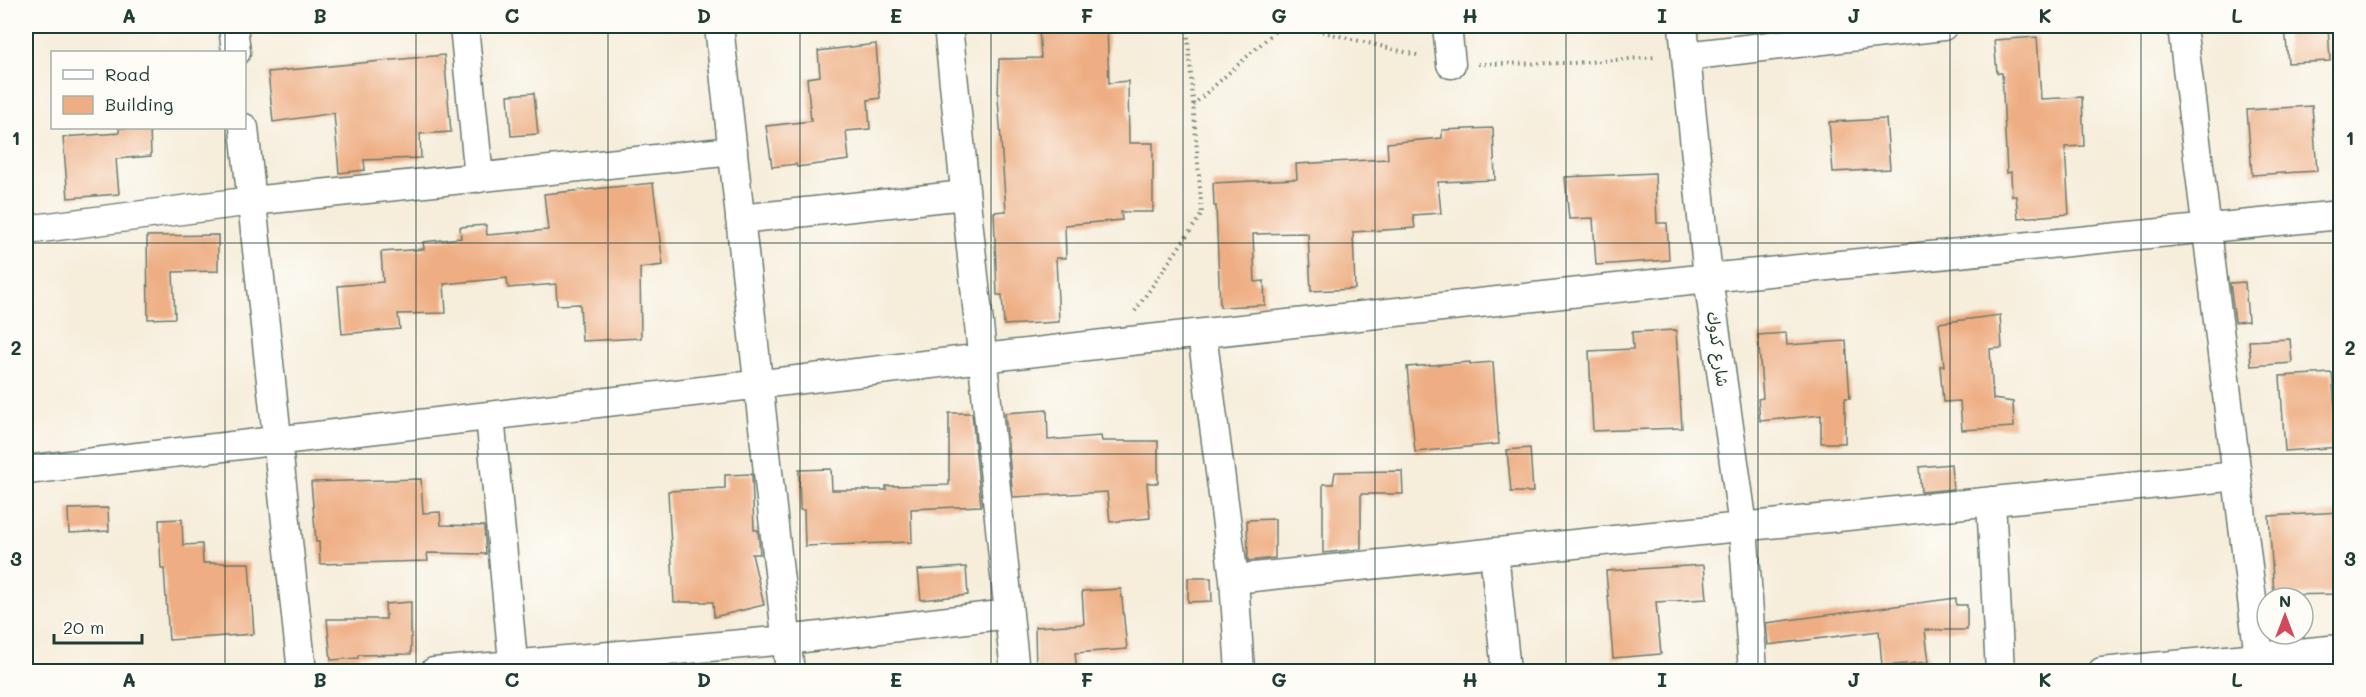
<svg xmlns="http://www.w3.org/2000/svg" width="2366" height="697" font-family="Mali,'Playpen Sans Arabic',sans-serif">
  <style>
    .building { fill: #eead82 }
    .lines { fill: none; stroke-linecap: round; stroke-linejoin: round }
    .minor-casing { stroke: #6a7b6e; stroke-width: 31 }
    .path { stroke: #6a7b6e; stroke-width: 4; stroke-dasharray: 1.5 4.5; stroke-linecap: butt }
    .minor { stroke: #fff; stroke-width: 28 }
    .grid { fill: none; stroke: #1f3d34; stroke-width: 1.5; stroke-opacity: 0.55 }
    .labels { text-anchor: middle; stroke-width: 5; stroke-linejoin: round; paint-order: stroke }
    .street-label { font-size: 16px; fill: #1f3d34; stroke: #fdfcf7 }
    .neatline { fill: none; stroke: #1f3d34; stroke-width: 2 }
    .grid-label { font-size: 20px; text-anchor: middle; font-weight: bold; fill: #1f3d34 }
  </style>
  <rect width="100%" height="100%" fill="#fdfcf7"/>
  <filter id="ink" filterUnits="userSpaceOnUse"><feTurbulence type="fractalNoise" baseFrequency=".0167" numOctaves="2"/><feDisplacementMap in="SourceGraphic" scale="12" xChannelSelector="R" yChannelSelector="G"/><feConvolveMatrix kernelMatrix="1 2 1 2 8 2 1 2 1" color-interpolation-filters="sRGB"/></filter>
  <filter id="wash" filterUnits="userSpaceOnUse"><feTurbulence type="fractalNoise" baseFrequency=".008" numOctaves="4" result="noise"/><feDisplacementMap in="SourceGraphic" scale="24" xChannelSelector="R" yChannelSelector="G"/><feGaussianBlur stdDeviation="1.35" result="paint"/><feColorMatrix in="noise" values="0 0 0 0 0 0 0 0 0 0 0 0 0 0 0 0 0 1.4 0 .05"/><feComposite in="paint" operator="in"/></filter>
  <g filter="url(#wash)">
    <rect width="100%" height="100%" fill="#f6edda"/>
    <g id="blocks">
      <path class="building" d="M1107,26L1109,83L1128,81L1129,143H1153V212H1121L1122,220L1065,225L1066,258H1056L1059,322L1004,325L1002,295H997L994,212L1006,211L998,98L999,59L1041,58L1039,29Z
        M2285,26H2328L2330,61L2288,63Z
        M2037,37L2041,99L2082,97L2084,146L2065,147L2069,214L2018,218L2016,196H2012L2011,172L2007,173L2002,73H1997L1994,40Z
        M876,44L880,98L868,100L870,129L846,131L849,160L797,167L796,164L772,167L766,126L811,121L807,78L820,76L818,51Z
        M444,55L451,132L420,134L421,158L364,160L365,170L339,173L334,113L273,122L268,72Z
        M534,93L538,134L511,136L508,95Z
        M2312,106L2317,171L2252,175L2247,110Z
        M1886,119L1890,169L1833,172L1829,122Z
        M119,128H150L151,156L116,159L119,194L68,198L63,137L119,133Z
        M1493,128L1495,180L1438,182L1441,213L1413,215L1415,228L1353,232L1355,289L1311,291L1308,234L1306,233L1253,234L1255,282L1264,281L1265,305L1220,307L1216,206H1214L1213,183L1297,179L1296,164L1388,159L1387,143L1442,138V130Z
        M1655,173L1657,223H1667L1669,260L1596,265L1593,218L1569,219L1565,177Z
        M653,183L663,265L640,268L641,338L582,341L580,304L557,305L556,284L508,288L507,278L444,284L446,313L398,314L400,329L342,334L338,286L383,282L381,252L424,249L423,242L461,238L460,227L486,225L487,235L548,230L544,194Z
        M218,235V271L173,272L175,318L148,319L147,236Z
        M2245,282L2248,321L2235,322L2230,283Z
        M2000,315L2002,348L1990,349L1993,399L2013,402L2014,427L1962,430L1960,401L1943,402L1940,366H1944L1939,323Z
        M1676,330L1682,428L1593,431L1589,351L1633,349L1632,332Z
        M1786,333L1787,345L1846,341L1850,398H1845V443H1821V415L1760,421L1758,399L1763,398L1758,335Z
        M2290,339L2292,363L2251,366L2249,341Z
        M1470,362V364L1493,362L1499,444L1415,452L1407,367Z
        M2332,373L2335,408L2340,407V447L2285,451L2280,376Z
        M1047,410L1048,440L1101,436L1102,441H1158V483H1147L1150,518L1110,522L1107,492L1013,497L1005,413Z
        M949,413H972L981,506L911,509L912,542L805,546L804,510H800L799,470L831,469L832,490H886V486L949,485Z
        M1530,448L1533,492H1511L1507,450Z
        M1951,464L1953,489L1921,492L1919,467Z
        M1402,471L1403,494H1361V549L1323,553V484H1333L1335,472Z
        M752,474L754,530H758L760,554H752L764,605L714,617L713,602H674L668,491L725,488V475Z
        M421,479L423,513L440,512L441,525L484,526L486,554L427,553L428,561L320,564L319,542H316L311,482Z
        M108,508L109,531L69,533L68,509Z
        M2340,512V594L2274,595L2269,516Z
        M182,519L183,545L202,544L203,563H249L254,634L169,640L164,569H161L159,520Z
        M1275,519V558L1248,561L1247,520Z
        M1704,565L1707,599L1656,602L1661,654L1613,658L1606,571Z
        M966,567L968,595L921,600L918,570Z
        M1188,578H1211L1212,601L1188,602Z
        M1121,589L1127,649L1075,653L1077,672H1036L1035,627L1084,624L1082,591Z
        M1956,598V605H1967V630H1925L1929,662L1882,666L1879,631L1768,645L1766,623Z
        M411,602V654L358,655V658L331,660L327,619H386L385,604Z"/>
    </g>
  </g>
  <g filter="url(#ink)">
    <use href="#blocks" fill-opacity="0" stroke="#6a7b6e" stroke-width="1.5"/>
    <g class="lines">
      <g class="minor-casing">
        <path id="minor" d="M233,26L236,52
          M464,26L479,178
          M719,26L790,672
          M948,26L1015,672
          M1447,26L1451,64
          M1683,26L1708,278L1743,526L1753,672
          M2182,26L2259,657
          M1686,56L1943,26
          M244,128L302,672
          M740,219L965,195
          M26,230L252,201L733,151
          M1202,334L1234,579L1240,672
          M490,416L514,672
          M26,470L1112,343L1708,278L2340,215
          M1991,501L2000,672
          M1494,552L1506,672
          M1234,579L2237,476
          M434,672L786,640L1009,614
          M2102,672L2340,649"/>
      </g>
      <path class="path" d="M1299,26L1421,56
        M1478,64L1573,63L1656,57
        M1193,105L1281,26
        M1135,311L1202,214L1187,26"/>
      <use href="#minor" class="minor"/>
    </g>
  </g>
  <path class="grid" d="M225,26V52M416,26V672M608,26V672M800,26V672M991,26V672M1183,26V672M1375,26V672M1566,26V672M1758,26V672M1950,26V672M2141,26V672M225,128V672M26,243H2340M26,454H2340"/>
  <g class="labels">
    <g class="street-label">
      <text transform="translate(1718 349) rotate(82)" y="6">شارع كدوك</text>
    </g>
  </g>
  <rect width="2366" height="697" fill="none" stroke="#fdfcf7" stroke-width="66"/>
  <rect x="51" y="51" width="195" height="78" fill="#fdfcf7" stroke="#a4b0a9" stroke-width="1.5"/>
  <rect x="63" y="70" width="30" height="9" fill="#ffffff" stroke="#a4b0a9" stroke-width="1.5"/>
  <text x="105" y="81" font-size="18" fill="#1f3d34">Road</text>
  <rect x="63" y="96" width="30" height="18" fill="#eead82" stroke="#a4b0a9" stroke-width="1.5"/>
  <text x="105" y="111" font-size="18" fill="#1f3d34">Building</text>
  <g transform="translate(2285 616)"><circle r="28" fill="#fdfcf7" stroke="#a4b0a9" stroke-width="1.5"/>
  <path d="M0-4.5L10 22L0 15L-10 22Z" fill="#d1495b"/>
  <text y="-9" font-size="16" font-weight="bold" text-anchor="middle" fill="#1f3d34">N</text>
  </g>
  <path d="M54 634v9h88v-9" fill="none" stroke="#1f3d34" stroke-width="3"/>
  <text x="63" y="634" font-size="18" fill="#1f3d34" stroke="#fdfcf7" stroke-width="4.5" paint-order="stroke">20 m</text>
  <rect x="33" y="33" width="2300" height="631" class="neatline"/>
  <g class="grid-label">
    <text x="129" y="23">A</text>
    <text x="320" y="23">B</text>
    <text x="512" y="23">C</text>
    <text x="704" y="23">D</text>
    <text x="896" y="23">E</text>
    <text x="1087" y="23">F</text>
    <text x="1279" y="23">G</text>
    <text x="1470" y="23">H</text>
    <text x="1662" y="23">I</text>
    <text x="1854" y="23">J</text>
    <text x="2045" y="23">K</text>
    <text x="2237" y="23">L</text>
    <text x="16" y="145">1</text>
    <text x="2350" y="145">1</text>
    <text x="16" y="355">2</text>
    <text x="2350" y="355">2</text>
    <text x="16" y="566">3</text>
    <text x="2350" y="566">3</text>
    <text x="129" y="687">A</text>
    <text x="320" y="687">B</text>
    <text x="512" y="687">C</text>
    <text x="704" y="687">D</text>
    <text x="896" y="687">E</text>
    <text x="1087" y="687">F</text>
    <text x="1279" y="687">G</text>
    <text x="1470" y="687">H</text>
    <text x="1662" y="687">I</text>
    <text x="1854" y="687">J</text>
    <text x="2045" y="687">K</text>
    <text x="2237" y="687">L</text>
  </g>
</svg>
